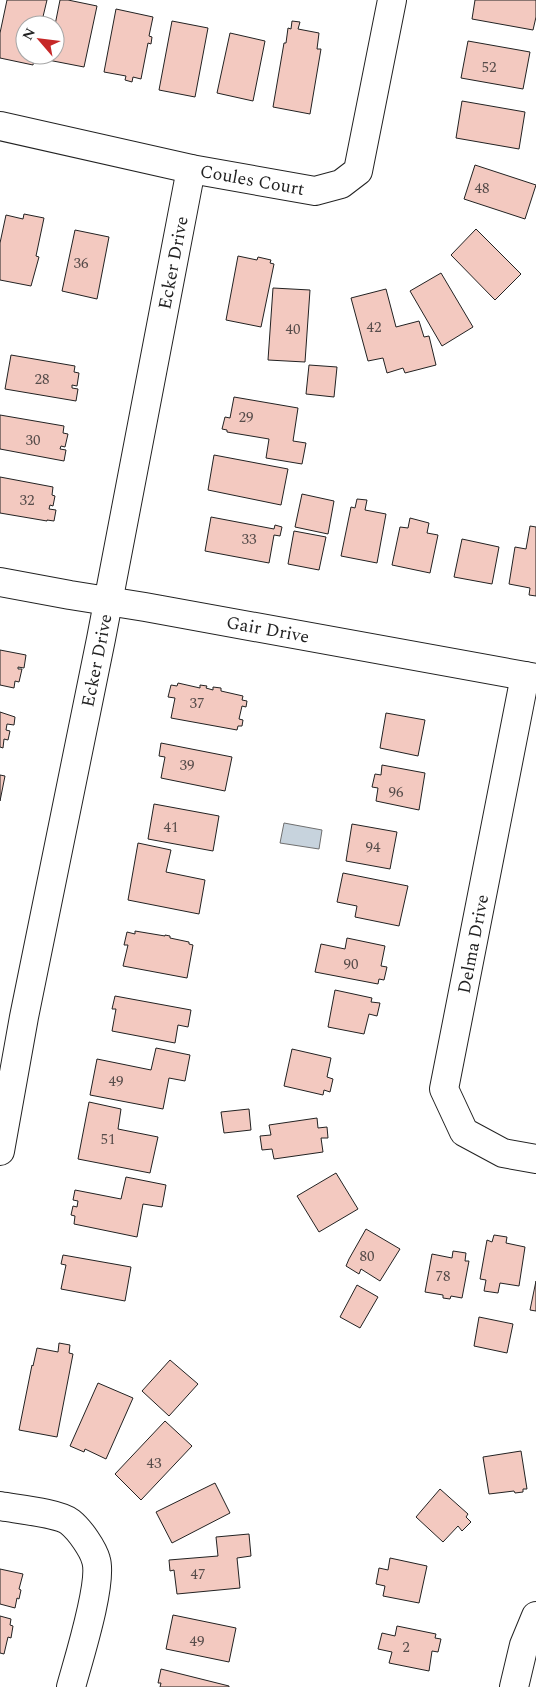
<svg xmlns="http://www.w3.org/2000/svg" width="536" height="1687" font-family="Spectral,serif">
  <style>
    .water { fill: #c7d3dd; stroke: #6f6f6f }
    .building { fill: #f3c9c0; stroke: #222 }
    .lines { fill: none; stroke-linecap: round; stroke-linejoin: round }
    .street-casing { stroke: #222; stroke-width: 30 }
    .street { stroke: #fff; stroke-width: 28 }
    .labels { text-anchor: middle; stroke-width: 4; stroke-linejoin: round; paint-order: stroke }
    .number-label { font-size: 15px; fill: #564c4a }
    .street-label { font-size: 18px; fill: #222; stroke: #fff }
  </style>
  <rect width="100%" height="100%" fill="#fff"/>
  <path class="water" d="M284,823L322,830L319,849L280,843Z"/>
  <path class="building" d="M7,0H47L41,25H25V55H35L33,65L0,58V33Z
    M60,0H68L97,6L84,67L48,60L49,55H55V25Z
    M475,0H536V17L533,30L472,19Z
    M116,9L153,17L149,36L152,37L151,44L148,43L141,79L133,77L132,82L125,80L126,76L104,72Z
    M172,21L208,28L195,97L159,90Z
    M292,21L300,22L298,29L319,33L317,49H321L310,114L273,107L284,43H286L288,28L291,29Z
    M230,33L265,41L253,101L217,93Z
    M468,41L530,52L523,89L461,78Z
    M462,101L525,112L519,149L456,138Z
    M475,165L536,185L525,219L464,199Z
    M24,214L44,218L36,256L39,257L31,286L0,280V243L6,215L23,219Z
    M476,229L521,274L495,300L451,255Z
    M75,230L109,237L97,299L62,291Z
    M238,256L257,260L258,257L271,260L270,263L274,264L261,327L226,320Z
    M441,273L473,327L442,346L410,291Z
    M273,288L310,290L305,362L268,360Z
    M386,289L396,327L419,321L424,337L429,336L436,365L405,373L403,368L387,373L383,358L368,361L351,298Z
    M11,355L75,366L74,372L79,373L77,386L72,385V388L78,389L76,401L5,389Z
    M309,365L337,367L334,397L306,394Z
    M234,397L298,408L293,441L306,443L302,464L266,458L269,439L227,432V430L222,429L225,417L230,418Z
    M0,415L64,426L63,433L68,434L65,447L61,446L60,449L66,450L64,461L0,449Z
    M214,455L288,469L281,505L208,490Z
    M0,477L53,487L52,495L55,496L53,506L50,505L49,509L56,510L54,521L47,520V521L0,513Z
    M302,494L334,501L328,534L295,527Z
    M357,499L367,500L365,510L386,514L377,563L341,556L351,507L355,508Z
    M211,517L274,529L275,525L282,527L280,536L274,535L269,563L205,551Z
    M410,518L429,523L427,533L438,535L430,573L392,565L400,527L408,528Z
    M530,526L536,527V596L529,595L530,588L509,584L515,547L526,549Z
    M294,531L326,537L319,570L288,564Z
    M462,539L499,547L492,584L454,577Z
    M0,650L26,655L24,668L18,667V669H22L19,682L15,681L14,688L0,685Z
    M178,683L200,688V685L207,686L206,688L213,690V687L221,688V691L243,696L242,700L247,701L246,707L242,706L239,719L243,720L242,726H238L237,730L171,718L175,698L168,697L171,685L177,686Z
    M0,712L15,717L14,725L7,724L6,730L10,731L8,740L4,739L3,748L0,747Z
    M386,713L425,720L418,756L380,748Z
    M161,743L232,757L225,791L161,778L165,757L159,756Z
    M382,765L425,773L419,810L376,801L378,788L372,787L375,774L381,775Z
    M0,775L5,776L0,801Z
    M154,804L219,816L213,851L148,839Z
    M352,824L397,832L390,869L346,861Z
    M138,843L171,850L166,872L205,880L199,914L128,900Z
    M343,873L408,886L399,926L355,917L357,906L337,902Z
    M135,931L165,936V935L170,936V938L189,942V944L193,945L187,978L123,966L128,945H124L127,932L135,934Z
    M347,938L385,946L381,966L387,967L384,980L379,979L378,984L315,972L321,944L345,949Z
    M335,990L372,998L371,1002L380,1003L377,1016L369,1014L364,1034L328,1027Z
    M115,996L191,1010L188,1027L178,1025L175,1043L112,1031L116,1009H112Z
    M156,1048L190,1055L185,1081L169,1078L163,1109L90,1095L97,1059L151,1070Z
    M292,1049L331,1058L327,1077L333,1079L330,1092L324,1090L323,1095L284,1086Z
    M89,1102L121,1109L118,1129L158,1137L150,1173L78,1159Z
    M249,1109L251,1130L224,1133L221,1112Z
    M317,1118L318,1128L327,1127L328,1138H321L323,1152L274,1159L272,1149L262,1150L260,1136L271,1135L269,1125Z
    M336,1173L358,1209L319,1232L297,1196Z
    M126,1177L166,1185L162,1207L143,1204L137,1237L74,1224L75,1216L71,1215L73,1206L77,1207L78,1201L73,1200L75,1190L121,1199Z
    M366,1229L400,1249L380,1281L361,1269L359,1274L346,1266L349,1259Z
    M494,1235L507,1237L506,1243L525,1247L519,1286L500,1283L498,1293L484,1291L486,1280L480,1279L487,1240L492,1242Z
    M453,1251L466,1253L465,1261H469L462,1298L451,1296L450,1299L443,1298V1295L425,1292L432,1254L452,1258Z
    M63,1255L131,1267L125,1301L61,1289L66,1265L61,1264Z
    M536,1281V1311L530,1310Z
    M357,1285L378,1297L360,1328L340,1317Z
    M479,1317L513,1324L507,1353L474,1346Z
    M59,1343L70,1345L69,1353L73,1354L57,1437L19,1430L32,1365L33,1366L37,1348L58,1352Z
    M170,1360L198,1384L169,1416L142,1391Z
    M98,1383L133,1398L106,1459L85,1449L84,1452L70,1446Z
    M165,1421L192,1446L141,1500L115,1474Z
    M521,1451L527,1489H523V1492L515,1493L514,1491L489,1494L483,1457Z
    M215,1483L230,1513L172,1543L156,1512Z
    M440,1489L468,1514L466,1517L471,1522L462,1531L458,1526L443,1542L416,1517Z
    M249,1534L251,1556L237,1558L240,1588L177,1594L174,1570L170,1571L169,1560L218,1556L216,1537Z
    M390,1558L427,1566L419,1603L383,1596L385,1586L376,1584L379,1568L388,1570Z
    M0,1569L23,1574L19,1589L21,1590L19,1599L17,1598L15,1608L0,1604Z
    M173,1615L236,1628L229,1662L166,1649Z
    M0,1616L11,1619L10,1625L13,1626L11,1638L8,1637L4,1654L0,1653Z
    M397,1626L436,1634L435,1638L441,1639L438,1652L432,1651L429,1671L389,1663L392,1652L378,1649L382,1633L395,1636Z
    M161,1669L229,1686V1687H160L161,1683H158Z"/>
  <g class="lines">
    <g class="street-casing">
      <g id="street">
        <path id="s1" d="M0,126L191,169L315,191L341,184L358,171L392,0"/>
        <path id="s2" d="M0,582L70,595L145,607L536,678"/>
        <path d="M525,676L444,1089L464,1132L503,1153L536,1159"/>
        <path id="s3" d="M0,1151L24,1017L101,639L191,169"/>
        <path d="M0,1506C16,1509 59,1513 70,1522C80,1530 93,1549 96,1560C103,1583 78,1661 71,1687"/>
        <path d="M514,1687L524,1645L536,1616"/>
      </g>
    </g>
    <use href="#street" class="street"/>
  </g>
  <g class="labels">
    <g class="number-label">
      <text x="489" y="72">52</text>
      <text x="482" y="193">48</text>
      <text x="81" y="268">36</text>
      <text x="374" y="332">42</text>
      <text x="293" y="334">40</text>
      <text x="42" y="384">28</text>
      <text x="246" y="422">29</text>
      <text x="33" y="445">30</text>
      <text x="27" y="505">32</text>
      <text x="249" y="544">33</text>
      <text x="197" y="708">37</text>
      <text x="187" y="770">39</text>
      <text x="396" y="797">96</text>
      <text x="171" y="832">41</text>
      <text x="373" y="852">94</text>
      <text x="351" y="969">90</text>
      <text x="116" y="1086">49</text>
      <text x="108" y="1144">51</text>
      <text x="367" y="1261">80</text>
      <text x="443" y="1281">78</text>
      <text x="154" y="1468">43</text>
      <text x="198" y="1579">47</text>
      <text x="197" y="1646">49</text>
      <text x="406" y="1652">2</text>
    </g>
    <g class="street-label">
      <text dy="6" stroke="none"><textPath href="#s1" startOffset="258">Coules Court</textPath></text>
      <text dy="6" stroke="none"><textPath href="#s3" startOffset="905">Ecker Drive</textPath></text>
      <text dy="6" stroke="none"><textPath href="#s2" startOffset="272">Gair Drive</textPath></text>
      <text dy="6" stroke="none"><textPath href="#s3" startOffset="500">Ecker Drive</textPath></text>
      <text transform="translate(473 944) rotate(-79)" y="6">Delma Drive</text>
    </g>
  </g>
  <g transform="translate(40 40) rotate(298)"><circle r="24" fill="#ffffff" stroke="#a7a7a7"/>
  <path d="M0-4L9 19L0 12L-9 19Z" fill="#c62828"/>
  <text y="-8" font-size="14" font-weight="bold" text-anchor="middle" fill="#222222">N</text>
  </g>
</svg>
